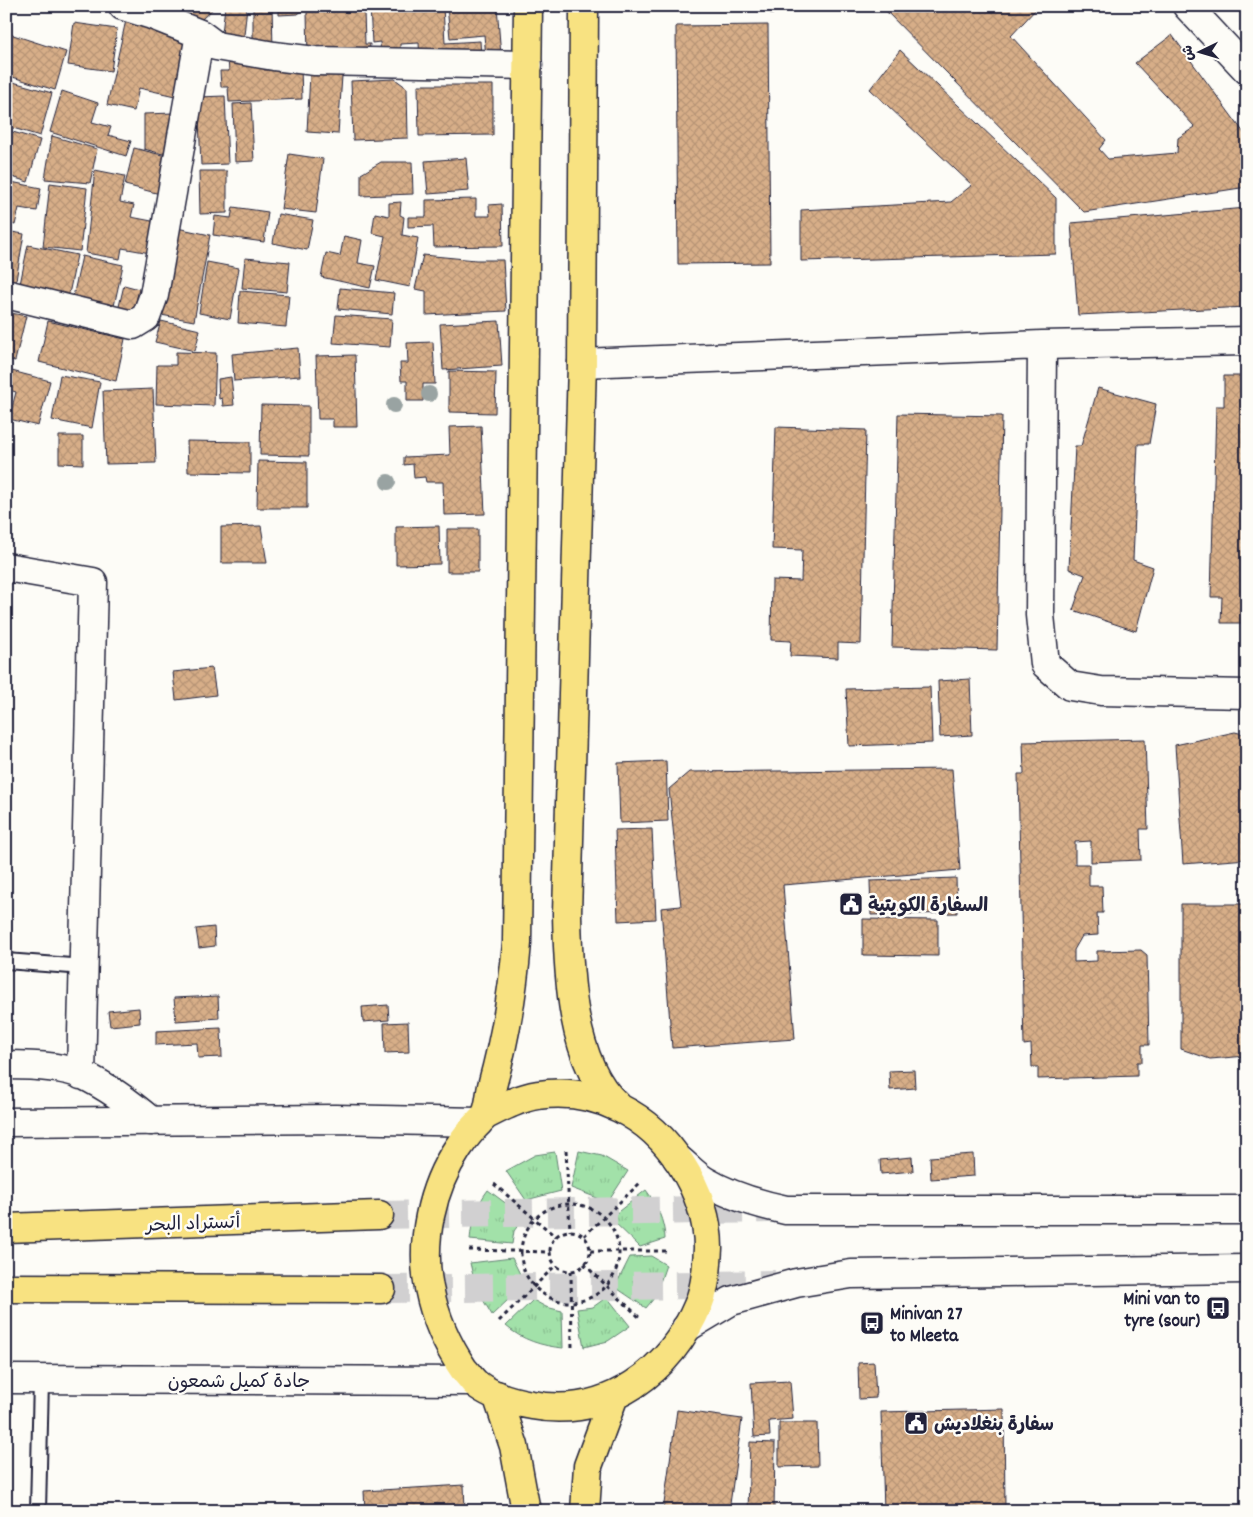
<svg xmlns="http://www.w3.org/2000/svg" width="1253" height="1517" font-family="Dekko,'Playpen Sans Arabic',sans-serif">
  <style>
    .grass { fill: url(#grass-tufts); stroke: #628272 }
    .building { fill: url(#building-cross-hatch); stroke: #22223b }
    .lines { fill: none; stroke-linecap: round; stroke-linejoin: round }
    .motorway-tunnel { stroke: #d1d0d1; stroke-width: 28; stroke-dasharray: 28 14; stroke-linecap: butt }
    .service-casing { stroke: #22223b; stroke-width: 18 }
    .minor-casing { stroke: #22223b; stroke-width: 31 }
    .tertiary-casing { stroke: #22223b; stroke-width: 31 }
    .secondary-casing { stroke: #22223b; stroke-width: 31 }
    .primary-casing { stroke: #22223b; stroke-width: 31 }
    .motorway-casing { stroke: #22223b; stroke-width: 31 }
    .path { stroke: #22223b; stroke-width: 3; stroke-dasharray: 4 4; stroke-linecap: butt }
    .service { stroke: #fdfcf7; stroke-width: 14 }
    .minor { stroke: #fdfcf7; stroke-width: 28 }
    .tertiary { stroke: #fdfcf7; stroke-width: 28 }
    .secondary { stroke: #fdfcf7; stroke-width: 28 }
    .primary { stroke: #f8e281; stroke-width: 28 }
    .motorway { stroke: #f8e281; stroke-width: 28 }
    .tree { fill: #99a3a2 }
    .labels { text-anchor: middle; stroke-width: 5; stroke-linejoin: round; paint-order: stroke }
    .poi-label { font-size: 19px; font-weight: bold; fill: #22223b; stroke: #fdfcf7; text-anchor: start }
    .street-label { font-size: 19px; fill: #22223b; stroke: #fdfcf7 }
  </style>
  <defs>
    <pattern id="grass-tufts" width="24" height="20" patternUnits="userSpaceOnUse" patternTransform="scale(1.25)"><rect width="24" height="20" fill="#a2e1a9"/><path d="M3 7l-1-3M5 7V3M7 7l1-3M15 17l-1-3M17 17v-4M19 17l1-3" fill="none" stroke="#8bc192"/></pattern>
    <pattern id="building-cross-hatch" width="8" height="8" patternUnits="userSpaceOnUse" patternTransform="scale(1.25)"><rect width="8" height="8" fill="#d7ae88"/><path d="M0 0l8 8M0 8l8-8" fill="none" stroke="#b89576"/></pattern>
  </defs>
  <rect width="100%" height="100%" fill="#fdfcf7"/>
  <filter id="ink" filterUnits="userSpaceOnUse"><feTurbulence type="fractalNoise" baseFrequency=".02" numOctaves="2"/><feDisplacementMap in="SourceGraphic" scale="10" xChannelSelector="R" yChannelSelector="G"/><feConvolveMatrix kernelMatrix="1 2 1 2 8 2 1 2 1" color-interpolation-filters="sRGB"/></filter>
  <g filter="url(#ink)">
    <path class="grass" d="M579,1151L602,1156L628,1171L608,1202L571,1188Z
      M555,1152L561,1191L526,1200L506,1171L535,1155Z
      M488,1190L524,1217L514,1231L512,1244L470,1240C471,1223 477,1204 488,1190Z
      M646,1190C656,1203 665,1222 665,1239L640,1247L610,1218Z
      M651,1256L666,1265L655,1297L646,1308L615,1287L630,1257Z
      M512,1258L525,1284L492,1315L476,1288L470,1263Z
      M607,1297L630,1326L608,1341L584,1347L577,1309L593,1307Z
      M533,1300L546,1307L562,1311L563,1348C542,1346 522,1340 506,1326Z"/>
    <path class="building" d="M157,6H216L202,19L195,27Z
      M225,6H247L243,45L221,43Z
      M253,6H272L273,50H253Z
      M279,6H308L298,14L279,15Z
      M320,6H367V9L320,10Z
      M443,6L445,43L480,41L481,58L420,61L419,43L400,44V59L381,60L380,42L372,43L370,7Z
      M447,6H497L501,56L486,57L484,35L450,38Z
      M764,6H781L772,15Z
      M881,6H1034L1036,9L1011,36L1106,140L1099,149L1108,159L1177,153L1178,138L1195,127L1135,63L1172,35L1247,137V187L1084,212Z
      M364,11L365,44H370L369,55L308,57L307,12Z
      M126,20L198,36L184,98L139,88L134,111L107,105Z
      M74,23L117,29L111,71L68,65Z
      M768,25L770,263L678,264L676,26Z
      M7,33L66,52L55,90L6,75Z
      M900,50L1056,198V254L801,261V210L951,202L972,185L870,89Z
      M263,57L264,70L301,69L302,99L229,102L228,87H221L220,71H229L228,59Z
      M310,74L342,76L338,134L307,132Z
      M395,79L407,88L408,138L353,140L351,81Z
      M6,80L52,93L40,136L6,126Z
      M418,85H493V135L419,136Z
      M62,91L98,103L92,122L111,127L108,135L131,141L126,156L50,132Z
      M225,96L228,164L201,165L198,97Z
      M251,103L254,161L235,162L233,104Z
      M174,113V157L144,149V114Z
      M6,130L40,140L28,182L6,175Z
      M52,136L97,149L90,183L45,179Z
      M134,148L174,158L164,195L125,185Z
      M289,154L323,159L316,213L281,209Z
      M466,158L469,191L428,194L425,161Z
      M381,162H412L413,194L361,196V174Z
      M95,170L125,176L120,202L134,205L131,217L162,223L156,254L122,248L120,259L86,253Z
      M199,171H227V213L200,214Z
      M6,181L41,188L37,211L19,208L15,225L6,223Z
      M50,183L87,188L80,251L43,247Z
      M476,199V216H490L489,205L502,204L503,246L434,247L433,226L408,227V217H426V200Z
      M401,202L400,215L404,217L402,235L418,238L410,287L376,280L385,236L372,233L375,213L389,216V203Z
      M233,207L268,212L264,242L213,235L215,216L231,218Z
      M1247,208V307L1078,315L1071,223Z
      M278,214L313,220L307,250L273,243Z
      M177,228L210,235L194,321L161,315Z
      M6,231L24,234L15,286L6,284Z
      M344,236L362,240L358,263L375,266L370,288L321,277L326,253L340,256Z
      M28,245L77,255L67,304L18,294Z
      M423,255L476,260H503L506,311L426,315V291L415,289Z
      M82,256L123,265L114,306L73,297Z
      M245,258L290,262L287,292L242,288Z
      M207,262L239,268L230,319L199,313Z
      M124,285L139,289L132,319L117,315Z
      M340,288L394,293L392,314L338,309Z
      M240,291L289,295L286,327L238,323Z
      M6,312L26,316L15,361L6,359Z
      M336,315L392,319L390,347L333,343Z
      M48,321L125,339L116,381L39,362Z
      M161,321L200,330L195,351L155,342Z
      M499,321L502,366L443,370L440,324Z
      M433,342L435,384H423V401H407V381H401L400,363H408L407,343Z
      M298,348L300,376L234,381L232,354Z
      M176,352L216,353L214,406L156,404L157,365H176Z
      M355,355L357,427H333V419H318L316,356Z
      M8,370L50,381L38,426L9,419L16,392L6,389Z
      M449,371L496,372L495,413L449,412Z
      M60,375L100,382L92,428L52,420Z
      M1224,376H1247V623H1221L1222,597H1211L1216,406H1224Z
      M231,377L234,405L223,406L222,398L219,399L218,379Z
      M1098,388L1156,404L1149,444H1138L1133,560L1153,567L1136,631L1073,610L1085,575L1069,569L1075,446H1081Z
      M153,389L156,463L106,464L103,391Z
      M261,405L309,406V456L260,455Z
      M898,414L1002,416L997,650L892,647Z
      M481,426L485,514L444,515L443,482H426L425,477L414,478L413,464L404,465V457L450,455L449,427Z
      M776,427L866,430L861,644L838,643V658L790,656L791,641L771,640L772,580L801,581L802,550L772,549Z
      M59,436H83V464L59,463Z
      M187,441L250,442V473L188,472Z
      M258,461L307,462V508H257Z
      M261,526L267,563H221V527Z
      M439,526L440,564L396,565V527Z
      M447,529H478V572H447Z
      M212,668L216,695L176,700L173,672Z
      M970,679L972,735L940,737L938,681Z
      M930,687L932,743L849,746L846,689Z
      M1235,732L1247,735V859L1183,864L1175,745Z
      M1145,739L1148,829H1140L1141,860L1091,862V841L1075,842V864H1089V886H1102L1103,913H1097L1098,935L1082,936L1074,950V962L1097,961V951L1141,950L1147,955L1149,1045H1142V1062H1137V1076L1038,1079V1067H1032L1031,1044L1024,1045L1018,774H1024L1023,742Z
      M666,761L668,821L620,823L618,763Z
      M952,769L960,870L783,885L795,1039L672,1048L661,908L681,906L669,789L689,772Z
      M652,829L656,919L618,921L615,830Z
      M956,878L957,913L871,915L870,881Z
      M1181,904H1247V1056L1210,1059L1181,1049Z
      M863,919L938,920V956L863,955Z
      M214,927L215,946L199,948L196,929Z
      M218,996L219,1018L176,1021L174,998Z
      M388,1005L389,1020L363,1022L362,1007Z
      M139,1008L140,1023L110,1026L108,1011Z
      M408,1022L409,1052L385,1053L384,1023Z
      M221,1028L222,1057L198,1058L197,1043L156,1045V1031Z
      M914,1070L915,1088L890,1090L889,1071Z
      M973,1154L974,1176L931,1179L930,1157Z
      M912,1157L913,1171L881,1174L880,1160Z
      M874,1362L876,1398L859,1399L858,1363Z
      M790,1381L793,1419L769,1421L770,1436L754,1437L751,1383Z
      M1004,1409L1005,1511H884L881,1412Z
      M677,1410L742,1419L729,1511H663Z
      M779,1423H817L818,1466L779,1467Z
      M750,1442L775,1443L774,1511H748Z
      M464,1485L465,1511H365L364,1491Z"/>
    <g class="lines">
      <path class="motorway-tunnel" d="M379,1215L770,1209
        M381,1289L775,1284"/>
      <g class="service-casing">
        <path id="service" d="M6,961L84,967
          M38,1511L41,1380"/>
      </g>
      <g class="minor-casing">
        <path id="minor" d="M123,6L152,15L200,34L216,46L274,56L315,61L528,65
          M6,294L133,325L146,317L154,295L200,34
          M1042,345L1040,615L1045,664L1070,686L1101,691L1247,694
          M582,363L1042,345L1247,341
          M6,567L93,582L81,1075
          M6,1065C29,1065 63,1066 83,1075C108,1087 130,1103 151,1121"/>
      </g>
      <g class="tertiary-casing">
        <path id="tertiary" d="M1187,6L1247,70"/>
      </g>
      <g class="secondary-casing">
        <path id="secondary" d="M6,1122L335,1119L479,1122
          M677,1158C686,1165 695,1175 705,1181C730,1196 758,1204 786,1210H1247
          M686,1328L731,1301L796,1283L851,1274L1247,1269
          M6,1379L473,1381"/>
      </g>
      <g class="primary-casing">
        <path id="primary" d="M584,6L582,363L567,914C568,972 571,1064 617,1105
          M486,1115C502,1107 519,1098 538,1095C596,1087 650,1115 681,1164C697,1189 708,1217 708,1248C707,1266 706,1285 699,1303C671,1371 608,1419 532,1405C513,1402 490,1395 475,1383C471,1379 468,1374 464,1370C447,1345 435,1318 429,1288C420,1242 431,1188 458,1148C464,1139 471,1130 479,1122C481,1119 485,1117 486,1114C490,1106 490,1095 492,1086C505,1039 513,992 517,943L528,6
          M497,1395L514,1446L526,1511
          M585,1511L588,1466L614,1396"/>
      </g>
      <g class="motorway-casing">
        <path id="motorway" d="M6,1228L379,1215
          M6,1288L381,1289"/>
      </g>
      <path class="path" d="M566,1150L570,1231
        M494,1184L556,1237
        M521 1253a49 49 0 1 1 98 0a49 49 0 1 1-98 0Z
        M550 1251a20 20 0 1 1 40 0a20 20 0 1 1-40 0Z
        M584,1236L640,1183
        M469,1250L550,1252
        M590,1251H666
        M584,1264L639,1317
        M571,1271L572,1349
        M499,1321L556,1265"/>
      <use href="#service" class="service"/>
      <use href="#minor" class="minor"/>
      <use href="#tertiary" class="tertiary"/>
      <use href="#secondary" class="secondary"/>
      <use href="#primary" class="primary"/>
      <use href="#motorway" class="motorway"/>
    </g>
    <g class="tree">
      <circle cx="429" cy="394" r="8"/>
      <circle cx="394" cy="405" r="8"/>
      <circle cx="388" cy="482" r="8"/>
    </g>
  </g>
  <defs>
    <g id="civic-square" transform="scale(1.25)"><rect x="-9" y="-9" width="18" height="18" rx="4" fill="#22223b" stroke="#fdfcf7"/><path d="M-.6-6.5H3V-4.5H.6V-3L4-1V1h2V6H-6V1h2V-1L-.6-3ZM-1.2 2.5V6h2.4V2.5Z" fill="#fff"/></g>
    <g id="bus-square" transform="scale(1.25)"><rect x="-9" y="-9" width="18" height="18" rx="4" fill="#22223b" stroke="#fdfcf7"/><path d="M-5-6H5V4H4V6H2V4H-2V6H-4V4H-5ZM-3.5-4V0h7V-4ZM-3.5 1.2v1.5H-2V1.2ZM2 1.2v1.5H3.5V1.2Z" fill="#fff"/></g>
  </defs>
  <g fill-rule="evenodd">
    <use href="#civic-square" x="851" y="904"/>
    <use href="#bus-square" x="1218" y="1308"/>
    <use href="#bus-square" x="872" y="1323"/>
    <use href="#civic-square" x="916" y="1423"/>
  </g>
  <g class="labels">
    <g class="poi-label">
      <text x="868" y="911">السفارة الكويتية</text>
      <text x="1200" y="1304" text-anchor="end">Mini van to<tspan x="1200" dy="22">tyre (sour)</tspan></text>
      <text x="890" y="1319">Minivan 27<tspan x="890" dy="22">to Mleeta</tspan></text>
      <text x="934" y="1430">سفارة بنغلاديش</text>
    </g>
    <g class="street-label">
      <text transform="translate(193 1222) rotate(-2)" y="7">أتستراد البحر</text>
      <text x="239" y="1387">جادة كميل شمعون</text>
    </g>
  </g>
  <rect width="1253" height="1517" fill="none" stroke="#fdfcf7" stroke-width="25"/>
  <rect x="12" y="12" width="1228" height="1492" fill="none" stroke="#22223b" stroke-width="2" filter="url(#ink)"/>
  <g transform="translate(1200 52) rotate(265)" stroke="#fdfcf7" stroke-width="4" paint-order="stroke">
  <path d="M0-4L9 19L0 12L-9 19Z" fill="#22223b"/>
  <text y="-8" font-size="14" font-weight="bold" text-anchor="middle" fill="#22223b">ش</text>
  </g>
</svg>
